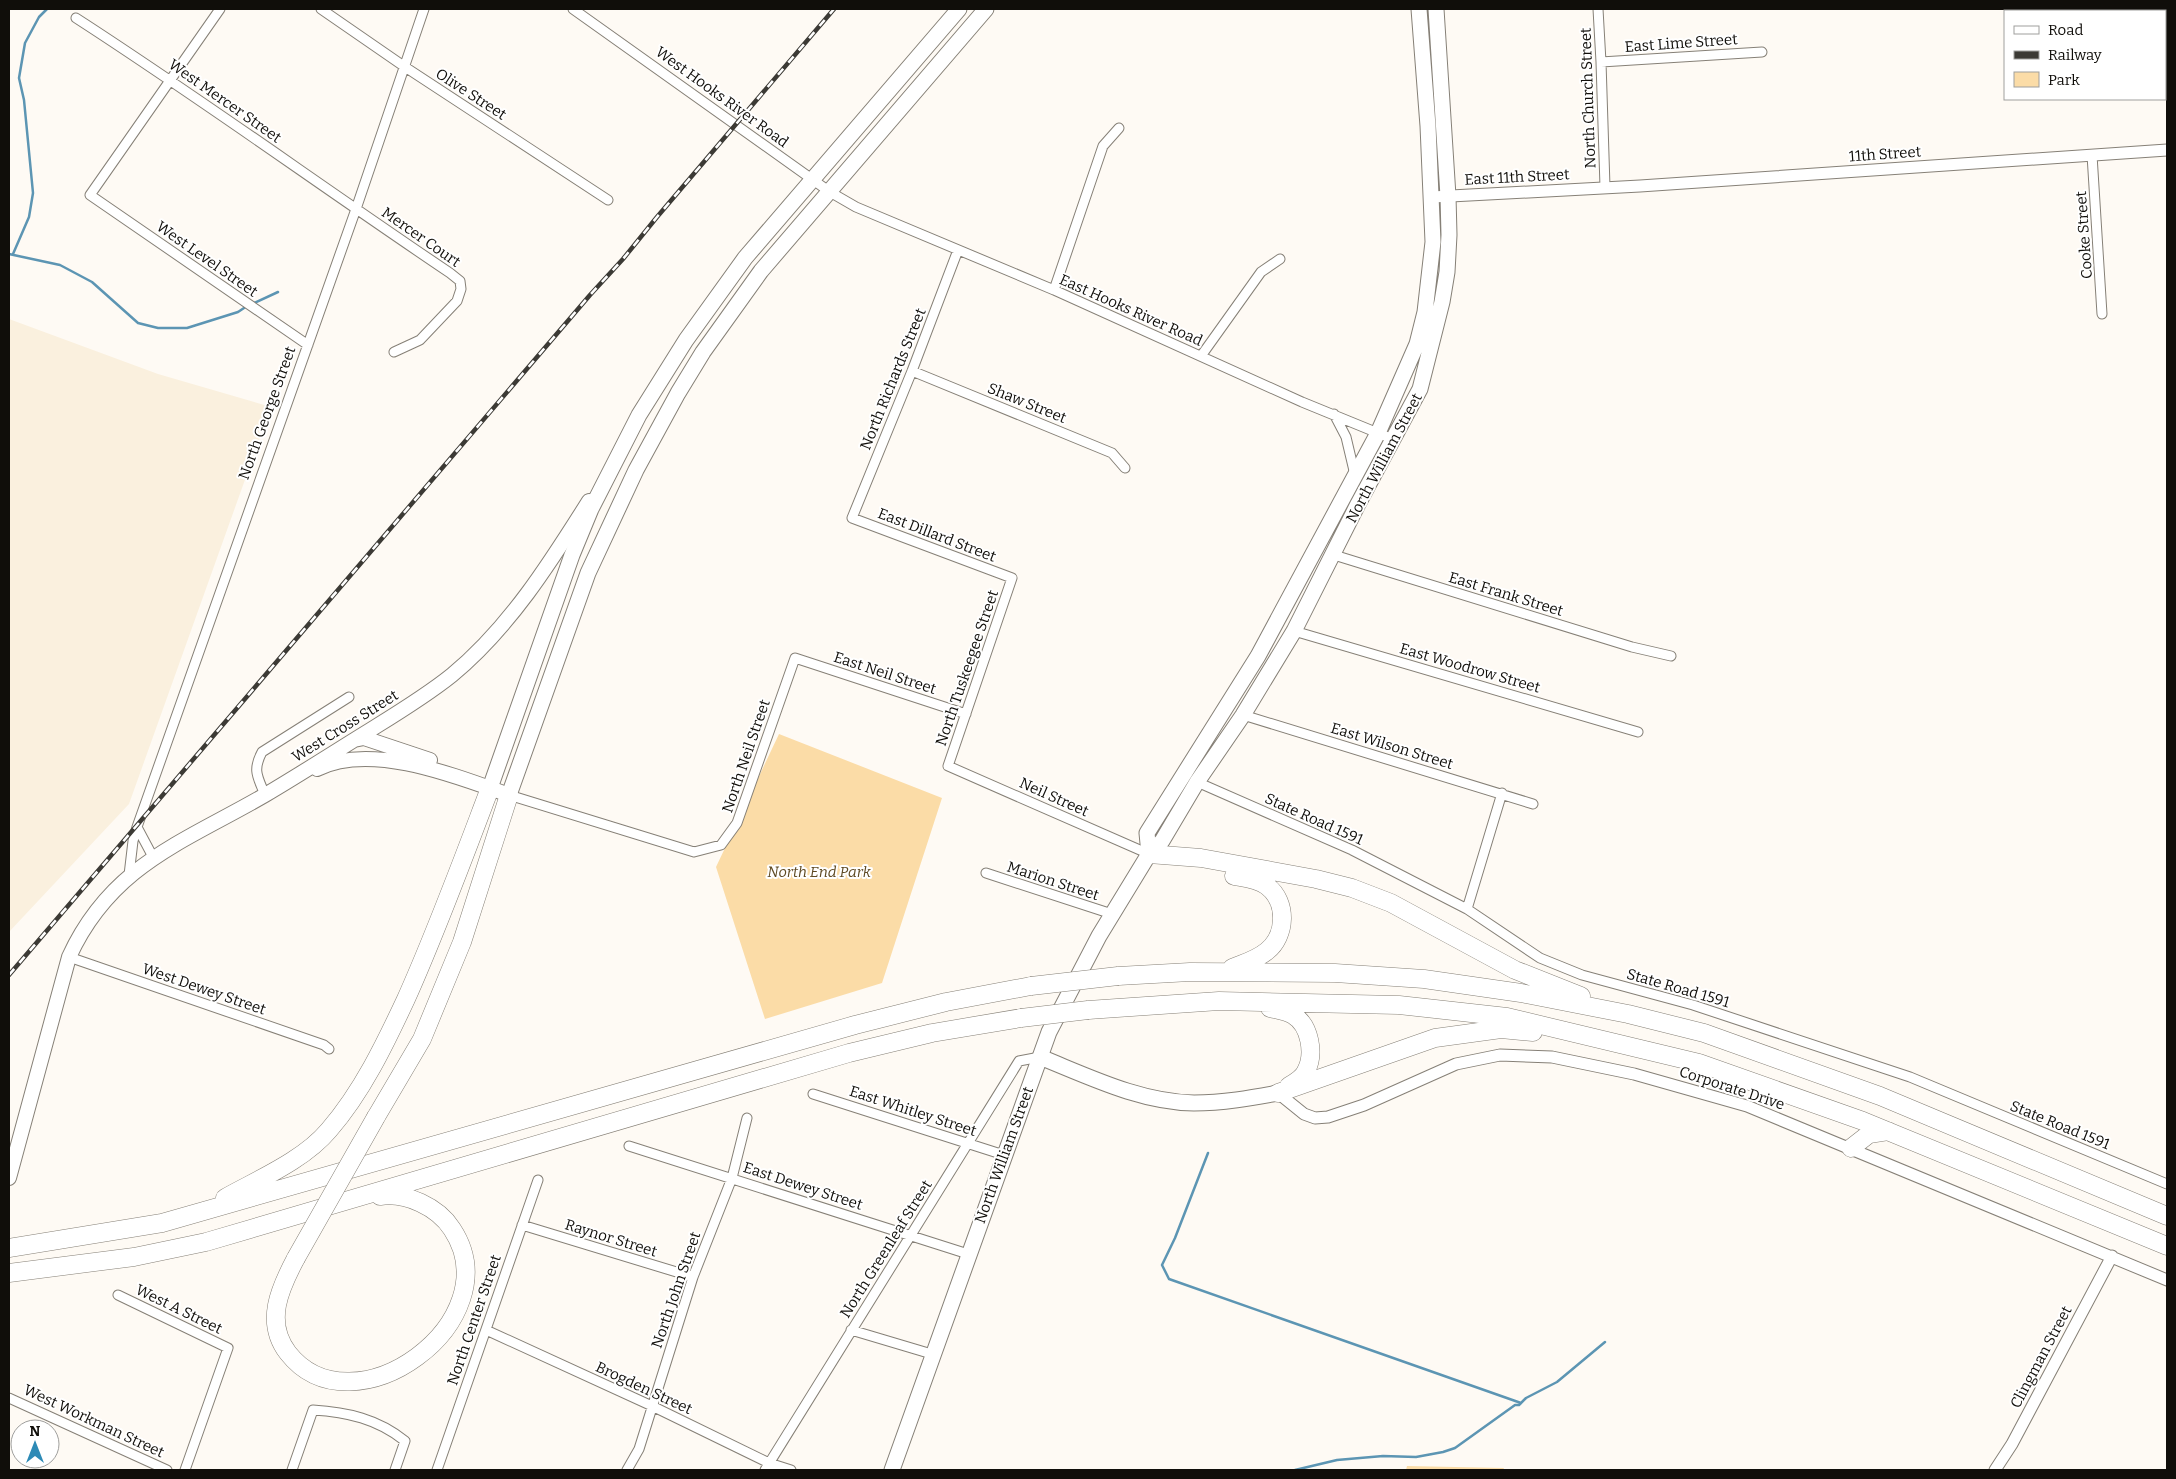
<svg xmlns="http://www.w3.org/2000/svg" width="2176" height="1479" font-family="Bitter,serif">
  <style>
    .built { fill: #faf0de }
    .green { fill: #fbdca7 }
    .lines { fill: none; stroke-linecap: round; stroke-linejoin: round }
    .stream { stroke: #5c95b3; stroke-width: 2.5 }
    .minor-casing { stroke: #868077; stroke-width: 11 }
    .tertiary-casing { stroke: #868077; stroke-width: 13 }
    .secondary-casing { stroke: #868077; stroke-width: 16 }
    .primary-casing { stroke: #868077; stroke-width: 17 }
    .motorway-casing { stroke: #868077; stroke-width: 19 }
    .minor { stroke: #fff; stroke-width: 9 }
    .tertiary { stroke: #fff; stroke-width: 11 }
    .secondary { stroke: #fff; stroke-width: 14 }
    .primary { stroke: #fff; stroke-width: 15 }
    .motorway { stroke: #fff; stroke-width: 18 }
    .rail-casing { stroke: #3c3a35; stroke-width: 4.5 }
    .rail { stroke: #fff; stroke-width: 2.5; stroke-dasharray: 8; stroke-linecap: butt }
    .motorway-bridge-casing { stroke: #868077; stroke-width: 19; stroke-linecap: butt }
    .motorway-bridge { stroke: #fff; stroke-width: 18 }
    .labels { text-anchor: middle; stroke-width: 4; stroke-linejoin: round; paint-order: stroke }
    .street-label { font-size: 15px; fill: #100e0a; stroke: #fff }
    .park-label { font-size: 15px; font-style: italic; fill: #5f4a23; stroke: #fff }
  </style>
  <rect width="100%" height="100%" fill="#fefaf4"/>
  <path class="built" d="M9,319L158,374L271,407L129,804L9,932Z"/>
  <path class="green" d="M779,734L942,798L882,983L765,1019L716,867Z
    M1407,1466L1504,1468L1503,1470H1406Z"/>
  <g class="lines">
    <path class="stream" d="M2064,9L2067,11
      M2136,11L2140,9
      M9,254L60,265L92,282L138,323L158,328H187L238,312L247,306
      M13,254L29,217L33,193L24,100L19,78L25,43L39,17L47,9
      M252,304L278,292
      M1208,1153L1175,1238L1162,1265L1169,1279L1521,1403
      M1295,1470L1337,1460L1383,1456L1416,1457L1443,1452L1455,1448L1515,1405H1519L1526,1398L1557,1382L1605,1342"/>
    <g class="minor-casing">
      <path id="minor" d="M220,9L90,195L308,345
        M321,9L405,67L608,200
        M573,9L830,192L856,207L1054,290L1302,402L1395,440
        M1598,9L1601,62L1605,187
        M76,18C203,100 325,189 450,273L460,281L461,289L457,301L420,340L394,352
        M1601,62L1762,52
        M2092,155L2102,314
        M958,250L912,371L852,518L1012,578L948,766L1149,854
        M1054,290L1103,146L1119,128
        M1201,356L1261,272L1280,259
        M912,371L1112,453L1125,468
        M1334,414L1346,437L1355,475
        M1334,555L1632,647L1671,656
        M1294,631L1638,732
        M1243,715L1533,804
        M1197,782L1352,850L1467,909L1540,958L1582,975L1693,1005L1910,1077L2167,1184
        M265,795C258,777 252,771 262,752L349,697
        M509,795L694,852L721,845L737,823L795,658L966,714
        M137,827L153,857
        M986,873L1112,914
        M129,875L133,841L137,827L356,209L424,9
        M1467,909L1502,793
        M69,957L324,1045L329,1049
        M813,1094L1004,1155
        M629,1146L968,1254
        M522,1225L693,1277
        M118,1295L228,1348L185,1470
        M486,1330L652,1406L769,1463L791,1470
        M851,1330L935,1355
        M9,1398L167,1470
        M292,1470L313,1410C347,1412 378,1419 405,1441L395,1470
        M437,1470L538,1180
        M627,1470L639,1449L693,1277L732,1178L747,1118
        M765,1470L1019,1061L1040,1057"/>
    </g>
    <g class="tertiary-casing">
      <path id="tertiary" d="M1432,197L1640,186L2167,150
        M1278,1093L1304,1114L1315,1118L1328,1117L1364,1105L1456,1064L1500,1055L1552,1057L1634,1074L1747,1106L2167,1280
        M1995,1470L2012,1444L2112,1256"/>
    </g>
    <g class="secondary-casing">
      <path id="secondary" d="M354,740L364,738L430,760
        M317,769C371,742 456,776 509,795
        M9,1178L69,957C111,865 184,842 265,795C299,775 333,753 367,732C396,714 426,696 452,675C509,628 550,563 589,501"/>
    </g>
    <g class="primary-casing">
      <path id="primary" d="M490,788L572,555L591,509L639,415L686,340L745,258L959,9
        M509,795L588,573L636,470L678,393L703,352L761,271L986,9
        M1149,854L1147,833L1258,656L1378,433L1417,344L1425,312L1433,242L1428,126L1419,9
        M1040,1057C1090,1077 1140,1102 1194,1103C1223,1103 1251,1098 1278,1093
        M892,1470L1049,1032L1099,936L1149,854L1162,841L1197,782L1243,715L1294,631L1358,504L1420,389L1442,302L1447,272L1449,235L1448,196L1436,9"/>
    </g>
    <g class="motorway-casing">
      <path id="motorway" d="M1149,854L1201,858L1316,879L1352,888L1391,903L1515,970L1581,996
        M1232,968C1244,963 1256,960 1267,951C1286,936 1288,902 1267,886C1258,879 1245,878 1234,876
        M1118,976L1190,972L1335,973L1424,979L1521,993L1628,1014L1704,1033L1880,1096L2167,1216
        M1270,1008C1278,1010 1286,1011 1293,1015C1310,1025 1315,1054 1306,1071C1303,1078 1296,1082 1289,1086
        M1088,1010L1219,1001L1399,1005L1507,1017L1699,1063L1863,1121L2167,1246
        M1278,1093L1435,1038L1501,1029L1533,1032
        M376,1117L422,1039L462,942L509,795
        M1851,1148L1869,1134L1888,1131
        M225,1198C259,1179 304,1160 329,1130C362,1092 385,1044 406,999C437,930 463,859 490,788
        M9,1248L162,1223L855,1025L946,1002L1031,986
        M296,1258C280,1288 264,1322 288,1353C353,1436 513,1321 452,1229C438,1207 406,1192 380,1196
        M9,1273L134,1257L206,1242L849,1053L932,1033L1021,1018"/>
    </g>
    <use href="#minor" class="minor"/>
    <use href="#tertiary" class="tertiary"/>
    <use href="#secondary" class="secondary"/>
    <use href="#primary" class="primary"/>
    <use href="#motorway" class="motorway"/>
    <g class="rail-casing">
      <path id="rail" d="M9,975L590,295L623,259L657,217L834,9"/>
    </g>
    <use href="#rail" class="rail"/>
    <g class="motorway-bridge-casing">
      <path id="motorway-bridge" d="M1031,986L1118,976
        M1021,1018L1088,1010
        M296,1258L376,1117"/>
    </g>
    <use href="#motorway-bridge" class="motorway-bridge"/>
  </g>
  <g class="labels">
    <g class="street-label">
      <text transform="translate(1681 43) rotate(-4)" y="5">East Lime Street</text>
      <text transform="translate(471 94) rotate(33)" y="5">Olive Street</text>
      <text transform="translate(722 97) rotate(36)" y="5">West Hooks River Road</text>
      <text transform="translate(1588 98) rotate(-92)" y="5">North Church Street</text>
      <text transform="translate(225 101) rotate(35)" y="5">West Mercer Street</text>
      <text transform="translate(1885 154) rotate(-4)" y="5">11th Street</text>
      <text transform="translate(1517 177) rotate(-3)" y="5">East 11th Street</text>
      <text transform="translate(2084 235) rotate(-94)" y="5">Cooke Street</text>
      <text transform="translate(421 237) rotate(35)" y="5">Mercer Court</text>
      <text transform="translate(207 259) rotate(35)" y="5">West Level Street</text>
      <text transform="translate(1131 310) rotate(24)" y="5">East Hooks River Road</text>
      <text transform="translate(893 379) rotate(-68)" y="5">North Richards Street</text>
      <text transform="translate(1027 403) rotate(22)" y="5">Shaw Street</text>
      <text transform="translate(267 413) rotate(-70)" y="5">North George Street</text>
      <text transform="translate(1384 458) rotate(-62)" y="5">North William Street</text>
      <text transform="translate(937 535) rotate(21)" y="5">East Dillard Street</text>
      <text transform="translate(1506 594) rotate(17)" y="5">East Frank Street</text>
      <text transform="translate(967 668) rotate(-71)" y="5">North Tuskeegee Street</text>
      <text transform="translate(1470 668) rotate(16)" y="5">East Woodrow Street</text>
      <text transform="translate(885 673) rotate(18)" y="5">East Neil Street</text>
      <text transform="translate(345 726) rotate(-32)" y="5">West Cross Street</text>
      <text transform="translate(1392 746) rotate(17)" y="5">East Wilson Street</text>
      <text transform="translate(746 756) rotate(-71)" y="5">North Neil Street</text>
      <text transform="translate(1054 797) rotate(24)" y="5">Neil Street</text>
      <text transform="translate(1314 819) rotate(24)" y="5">State Road 1591</text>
      <text transform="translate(1053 881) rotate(18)" y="5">Marion Street</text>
      <text transform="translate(1678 988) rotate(16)" y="5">State Road 1591</text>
      <text transform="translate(204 989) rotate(19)" y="5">West Dewey Street</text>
      <text transform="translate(1732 1088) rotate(18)" y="5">Corporate Drive</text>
      <text transform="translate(913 1111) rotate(18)" y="5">East Whitley Street</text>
      <text transform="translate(2060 1125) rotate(22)" y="5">State Road 1591</text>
      <text transform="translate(1004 1155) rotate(-70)" y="5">North William Street</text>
      <text transform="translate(803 1186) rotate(18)" y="5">East Dewey Street</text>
      <text transform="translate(611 1238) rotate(17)" y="5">Raynor Street</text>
      <text transform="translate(886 1249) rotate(-58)" y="5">North Greenleaf Street</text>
      <text transform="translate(676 1290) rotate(-71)" y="5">North John Street</text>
      <text transform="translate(179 1309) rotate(26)" y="5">West A Street</text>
      <text transform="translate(474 1320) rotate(-71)" y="5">North Center Street</text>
      <text transform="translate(2041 1357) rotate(-62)" y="5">Clingman Street</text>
      <text transform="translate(644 1388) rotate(25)" y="5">Brogden Street</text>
      <text transform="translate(94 1421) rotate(25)" y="5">West Workman Street</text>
    </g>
    <g class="park-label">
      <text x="819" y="877">North End Park</text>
    </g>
  </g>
  <rect width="2176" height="1479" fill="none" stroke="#100e0a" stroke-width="20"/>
  <rect x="2004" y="10" width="162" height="90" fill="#ffffff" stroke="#9f9f9d"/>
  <rect x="2014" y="26" width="25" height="8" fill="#ffffff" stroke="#9f9f9d"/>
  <text x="2048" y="35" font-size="15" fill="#100e0a">Road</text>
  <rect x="2014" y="51" width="25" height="8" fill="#3c3a35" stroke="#9f9f9d"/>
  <text x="2048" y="60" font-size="15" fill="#100e0a">Railway</text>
  <rect x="2014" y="72" width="25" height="15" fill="#fbdca7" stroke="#9f9f9d"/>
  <text x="2048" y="85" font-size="15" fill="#100e0a">Park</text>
  <g transform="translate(35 1444)"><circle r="24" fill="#ffffff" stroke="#9f9f9d"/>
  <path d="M0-4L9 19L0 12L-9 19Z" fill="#2d8ab6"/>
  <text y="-8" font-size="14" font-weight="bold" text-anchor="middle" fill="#100e0a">N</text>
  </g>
</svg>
